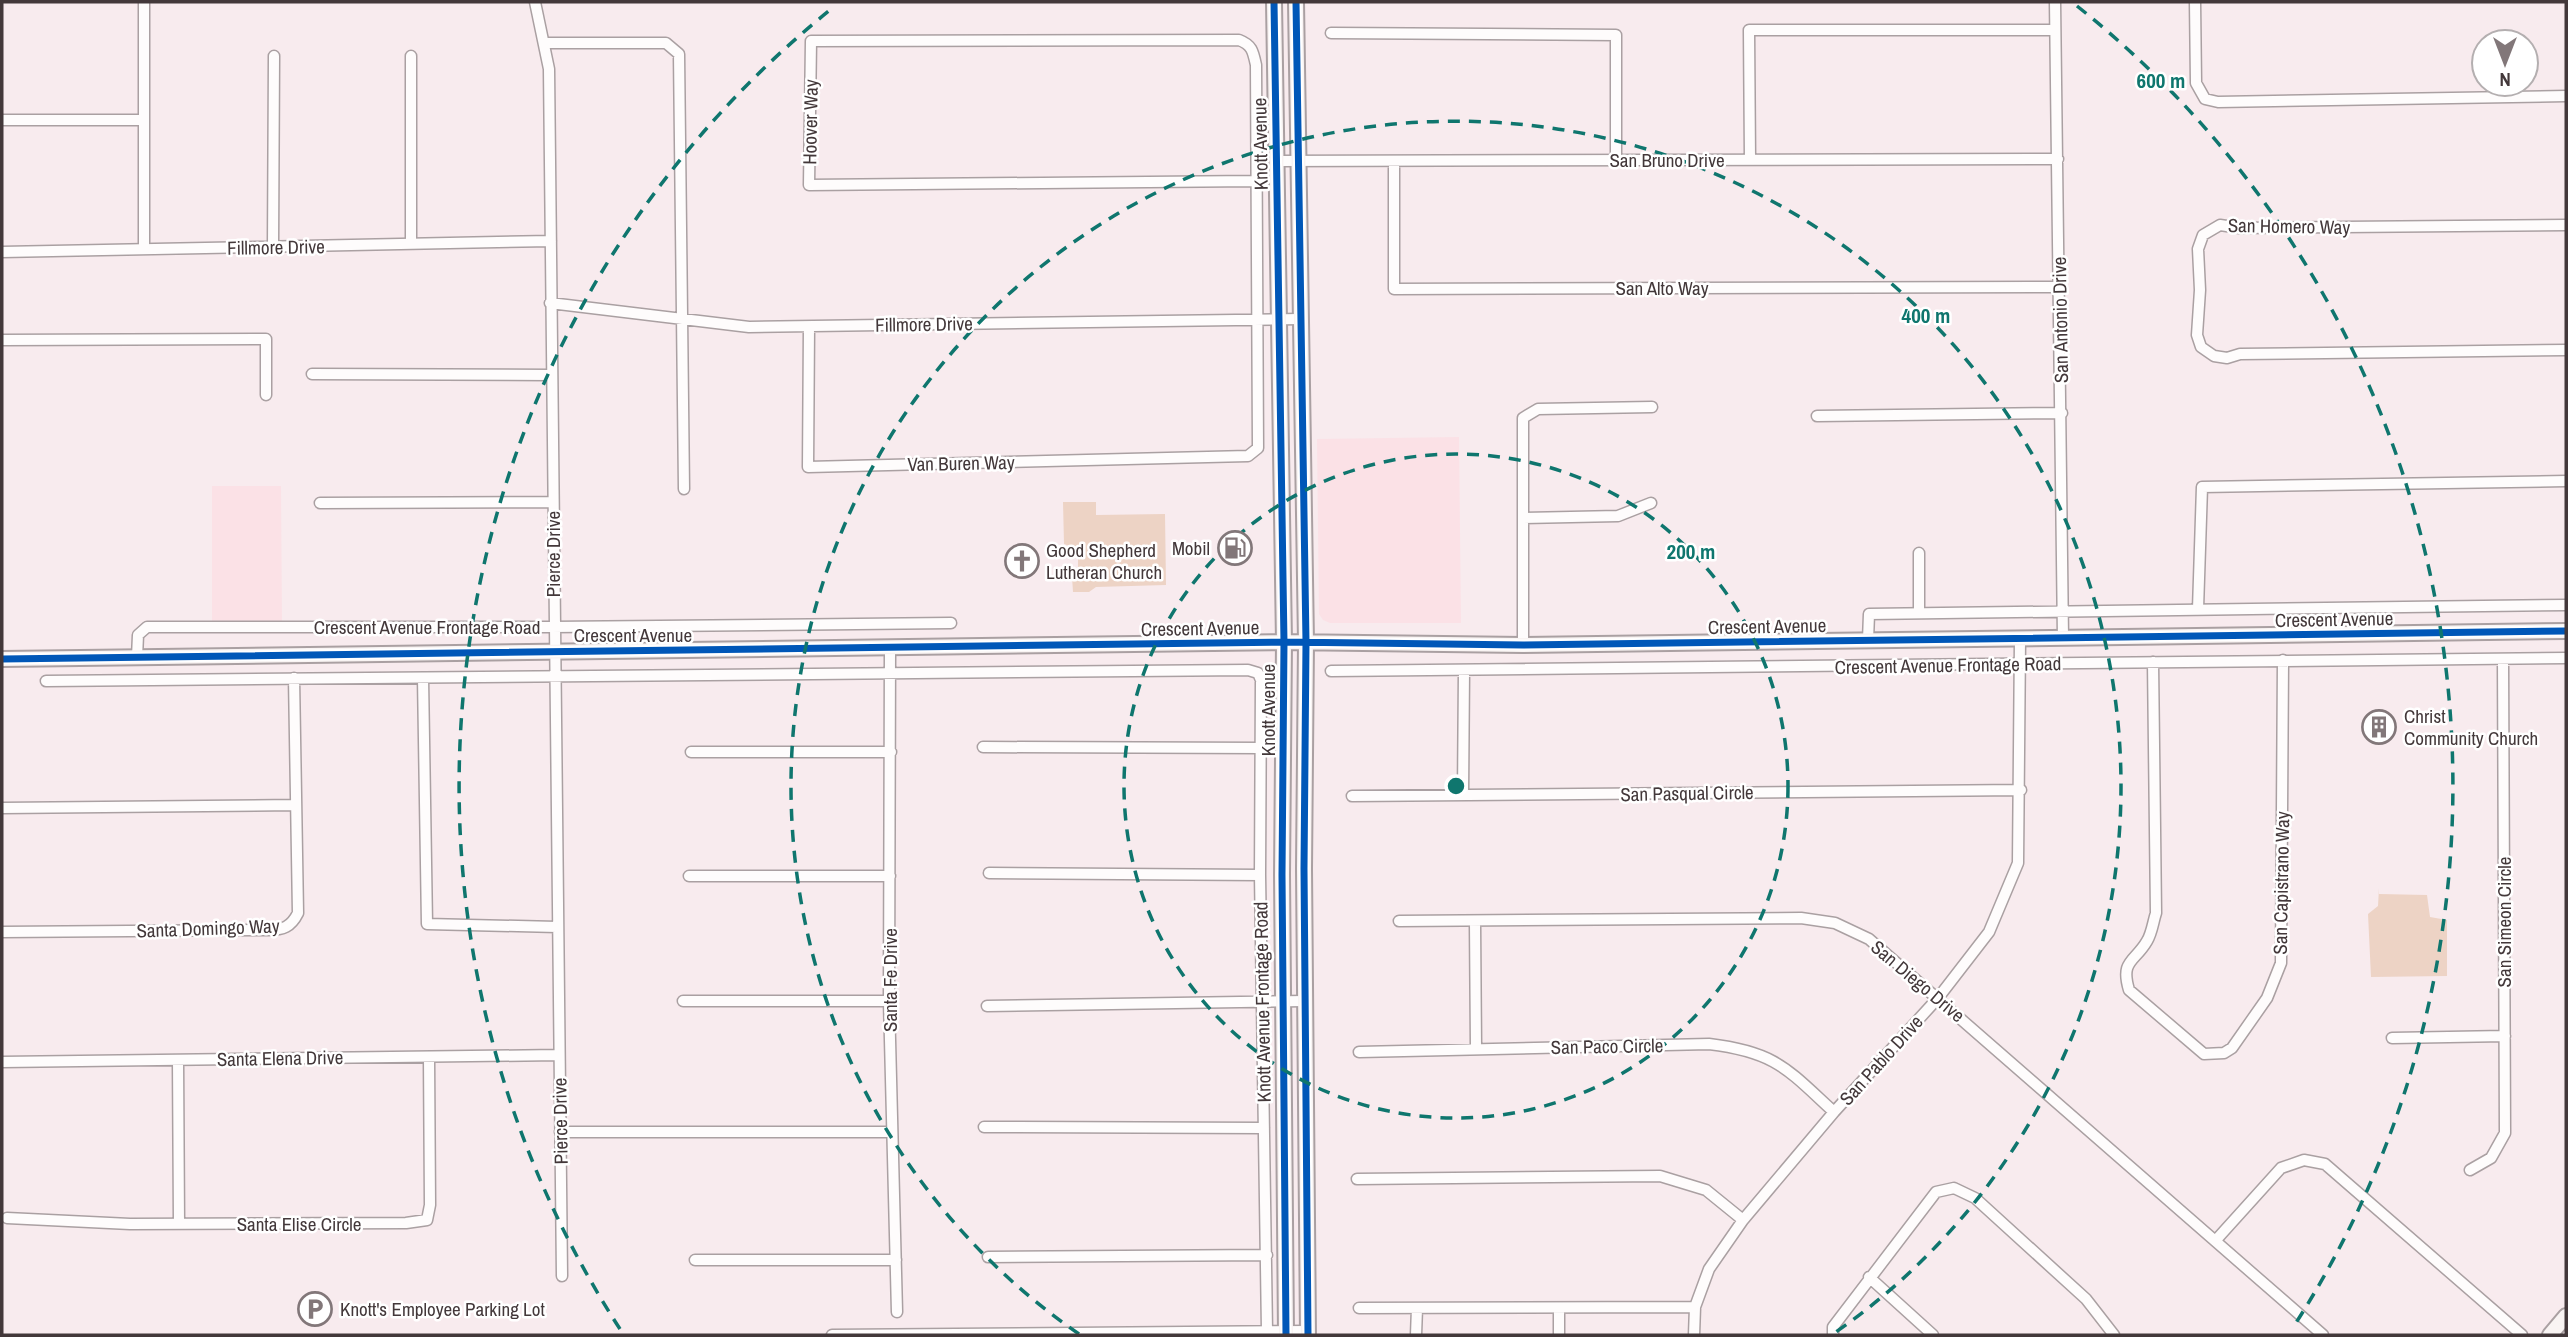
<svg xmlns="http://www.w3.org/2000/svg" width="2568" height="1337" font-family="'Archivo Narrow',sans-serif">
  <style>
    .built { fill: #fbe1e6 }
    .green { fill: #edd3c5 }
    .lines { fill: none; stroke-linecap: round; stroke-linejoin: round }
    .street-casing { stroke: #aaa0a2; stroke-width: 13 }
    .secondary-casing { stroke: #aaa0a2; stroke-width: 18 }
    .street { stroke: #fefcfc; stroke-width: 10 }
    .secondary { stroke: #f9f4f3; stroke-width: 14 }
    .cycleway-casing { stroke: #fff; stroke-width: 11 }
    .cycleway { stroke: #0057b8; stroke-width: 7 }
    .ring { fill: none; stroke: #0f766e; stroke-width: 3.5; stroke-dasharray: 12 9 }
    .labels { text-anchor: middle; stroke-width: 5; stroke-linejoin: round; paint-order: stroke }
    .street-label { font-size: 19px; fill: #43383a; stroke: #fff }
    .poi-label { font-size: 19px; fill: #43383a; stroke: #fff; text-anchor: start }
    .centre { fill: #0f766e; stroke: #fff; stroke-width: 3.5 }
    .ring-label { font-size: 21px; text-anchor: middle; font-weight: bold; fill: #0f766e; stroke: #fff; stroke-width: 5; stroke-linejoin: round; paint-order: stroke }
  </style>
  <rect width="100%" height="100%" fill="#f8ebee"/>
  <path class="built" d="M1459,437L1461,623H1330L1323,620L1319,614L1317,439Z
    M212,486H281L282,623L212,624Z"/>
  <path class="green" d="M1063,502H1096V515L1165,514L1166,585L1096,587L1089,592H1073L1072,577H1078V549L1064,544Z
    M2379,888V894L2427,895L2430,917L2447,920V976L2371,977L2368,914L2378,906Z"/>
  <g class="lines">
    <g class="street-casing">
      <path id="street" d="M144,2V249
        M535,2L549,69L562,1276
        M2055,2L2063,638
        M2195,2L2196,83L2205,99L2218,102L2566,96
        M1331,33L1616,35V160
        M546,43H666L679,54L684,489
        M2,120H144
        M1750,160L1749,30H2055
        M1276,161L2058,159
        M1394,161V289L2059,287
        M2566,225L2240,228L2220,225L2203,235L2198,249L2200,290L2197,335L2201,347L2214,356L2227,358L2240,354L2566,350
        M411,244V56
        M273,247L274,56
        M2,252L551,241
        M550,303L749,327L1299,319
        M809,327L808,467L1248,456L1258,448L1256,65C1253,51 1252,45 1239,40L811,41L809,185L1254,181
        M2,340L266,339V395
        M312,374L551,375
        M1817,416L2062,413
        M320,503L553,502
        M1523,518L1618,516L1651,503
        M1919,553V611
        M2198,609L2202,487L2566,481
        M1868,640L1869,614L2566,605
        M1523,645V418L1538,409L1652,407
        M890,649L889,1001L897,1312
        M137,657L138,635L147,627H553L951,623
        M2153,662L2156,913C2153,922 2152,933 2147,941C2135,962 2120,960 2129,990L2204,1054L2224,1053L2232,1048L2267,998L2281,963L2283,660
        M1331,671L2566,658
        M423,678L427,924L557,927
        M46,681L1248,670L1258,673L1261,680L1260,875L1267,1331
        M983,747L1262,748
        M691,752H891
        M1463,795L1464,670
        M1352,796L2021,790
        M2,808L295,805
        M989,873L1260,875
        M689,876H890
        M1399,921L1801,918L1835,923L1869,939L2323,1335
        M1475,923L1476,1048
        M2,932L268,930C283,930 291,927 298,913L294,678
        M683,1001H889
        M987,1006L1304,1001
        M2392,1038L2505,1036
        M1359,1052L1709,1044C1776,1052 1787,1069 1834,1112
        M178,1060L179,1224
        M2,1062L558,1055
        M984,1127L1264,1128
        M560,1132H892
        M2470,1170L2491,1158L2505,1133L2503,659
        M1357,1179L1660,1176L1706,1190L1743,1220
        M7,1218L130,1224L406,1223L427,1220L430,1205L429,1057
        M2216,1240L2281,1168L2304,1160L2325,1164L2522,1335
        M988,1257L1267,1255
        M695,1260H896
        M1869,1277L1933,1335
        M1359,1308L1695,1307
        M1559,1308V1335
        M832,1335L1308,1331
        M1416,1335L1417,1308
        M1694,1335L1695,1307L1709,1269L1743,1220L1834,1112L1938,998L1989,932L2018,863L2020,640
        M1833,1335V1327L1936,1192L1954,1188L1975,1198L2086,1299L2114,1335"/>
    </g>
    <g class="secondary-casing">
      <path id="secondary" d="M1274,2L1284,642L1282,875L1286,1335
        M1296,2L1306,642L1304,869L1308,1335
        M2,659L1284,642L1523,645L2566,631
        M2550,1335L2566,1316"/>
    </g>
    <use href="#street" class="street"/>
    <use href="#secondary" class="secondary"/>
    <g class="cycleway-casing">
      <path id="cycleway" d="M1274,2L1284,642L1282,875L1286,1335
        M1296,2L1306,642L1304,869L1308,1335
        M2,659L1284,642L1523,645L2566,631"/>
    </g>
    <use href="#cycleway" class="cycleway"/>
  </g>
  <g class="ring">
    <circle cx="1456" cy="786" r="332"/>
    <path d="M1079 1334A665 665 0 1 1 1833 1334"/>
    <path d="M620 1329A997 997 0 0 1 835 6M2077 6A997 997 0 0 1 2292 1329"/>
  </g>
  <defs>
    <g id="fuel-ring" transform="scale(1.75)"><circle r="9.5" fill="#fff" stroke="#827779" stroke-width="1.5"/><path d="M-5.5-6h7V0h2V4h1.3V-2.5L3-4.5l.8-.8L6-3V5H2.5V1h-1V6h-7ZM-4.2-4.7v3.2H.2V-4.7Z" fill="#827779"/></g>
    <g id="church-ring" transform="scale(1.75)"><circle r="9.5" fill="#fff" stroke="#827779" stroke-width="1.5"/><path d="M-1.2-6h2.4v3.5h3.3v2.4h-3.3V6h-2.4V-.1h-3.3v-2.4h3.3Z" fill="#827779"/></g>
    <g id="building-ring" transform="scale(1.75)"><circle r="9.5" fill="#fff" stroke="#827779" stroke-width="1.5"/><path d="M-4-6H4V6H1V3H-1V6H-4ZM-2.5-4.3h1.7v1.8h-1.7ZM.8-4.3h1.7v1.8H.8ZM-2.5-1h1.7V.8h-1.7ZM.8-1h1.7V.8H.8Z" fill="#827779"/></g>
    <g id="parking-ring" transform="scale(1.75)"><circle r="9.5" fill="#fff" stroke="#827779" stroke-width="1.5"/><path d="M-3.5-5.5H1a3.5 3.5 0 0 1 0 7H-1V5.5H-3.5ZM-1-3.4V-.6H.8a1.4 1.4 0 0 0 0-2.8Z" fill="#827779"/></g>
  </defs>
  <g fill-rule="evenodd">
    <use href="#fuel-ring" x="1235" y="548"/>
    <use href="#church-ring" x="1022" y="561"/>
    <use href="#building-ring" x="2379" y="727"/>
    <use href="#parking-ring" x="315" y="1309"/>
  </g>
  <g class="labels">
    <g class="street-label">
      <text transform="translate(810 122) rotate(-89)" y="7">Hoover Way</text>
      <text transform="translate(1260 144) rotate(-91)" y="7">Knott Avenue</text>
      <text x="1667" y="167">San Bruno Drive</text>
      <text transform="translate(2289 226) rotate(1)" y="7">San Homero Way</text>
      <text transform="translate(276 247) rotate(-1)" y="7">Fillmore Drive</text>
      <text x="1662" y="295">San Alto Way</text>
      <text transform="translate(2060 320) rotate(-91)" y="7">San Antonio Drive</text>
      <text transform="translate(924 324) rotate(-1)" y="7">Fillmore Drive</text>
      <text transform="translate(961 463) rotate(-1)" y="7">Van Buren Way</text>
      <text transform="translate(553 554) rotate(-90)" y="7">Pierce Drive</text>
      <text transform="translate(2334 619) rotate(-1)" y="7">Crescent Avenue</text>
      <text transform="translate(1767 626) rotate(-1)" y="7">Crescent Avenue</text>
      <text x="427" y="634">Crescent Avenue Frontage Road</text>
      <text transform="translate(1200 628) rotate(-1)" y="7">Crescent Avenue</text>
      <text x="633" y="642">Crescent Avenue</text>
      <text transform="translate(1948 665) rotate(-1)" y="7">Crescent Avenue Frontage Road</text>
      <text transform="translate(1268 710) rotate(-90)" y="7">Knott Avenue</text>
      <text transform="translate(1687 793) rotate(-1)" y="7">San Pasqual Circle</text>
      <text transform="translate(2281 883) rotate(-89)" y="7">San Capistrano Way</text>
      <text transform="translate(2504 922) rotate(-90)" y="7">San Simeon Circle</text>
      <text transform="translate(208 928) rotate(-2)" y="7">Santa Domingo Way</text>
      <text transform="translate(890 980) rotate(-90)" y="7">Santa Fe Drive</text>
      <text transform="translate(1918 981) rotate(40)" y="7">San Diego Drive</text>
      <text transform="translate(1262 1002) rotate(-91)" y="7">Knott Avenue Frontage Road</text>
      <text transform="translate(1607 1046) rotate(-1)" y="7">San Paco Circle</text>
      <text transform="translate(280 1058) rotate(-1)" y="7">Santa Elena Drive</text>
      <text transform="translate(1881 1060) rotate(-48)" y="7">San Pablo Drive</text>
      <text transform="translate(560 1121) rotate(-91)" y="7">Pierce Drive</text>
      <text x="299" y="1231">Santa Elise Circle</text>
    </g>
    <g class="poi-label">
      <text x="1210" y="555" text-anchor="end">Mobil</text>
      <text x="1046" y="557">Good Shepherd<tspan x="1046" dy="22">Lutheran Church</tspan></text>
      <text x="2404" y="723">Christ<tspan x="2404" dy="22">Community Church</tspan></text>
      <text x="340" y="1316">Knott's Employee Parking Lot</text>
    </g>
  </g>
  <circle cx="1456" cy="786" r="10" class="centre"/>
  <g class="ring-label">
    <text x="2161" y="88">600 m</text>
    <text x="1926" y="323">400 m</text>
    <text x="1691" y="559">200 m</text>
  </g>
  <rect width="2568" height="1337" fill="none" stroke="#43383a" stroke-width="7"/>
  <g transform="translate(2505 63) rotate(180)"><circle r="33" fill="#ffffff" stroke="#b4afb0" stroke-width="2"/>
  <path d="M0-5L12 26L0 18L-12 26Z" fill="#827779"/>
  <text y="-10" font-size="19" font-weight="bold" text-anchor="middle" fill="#43383a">N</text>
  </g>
</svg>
